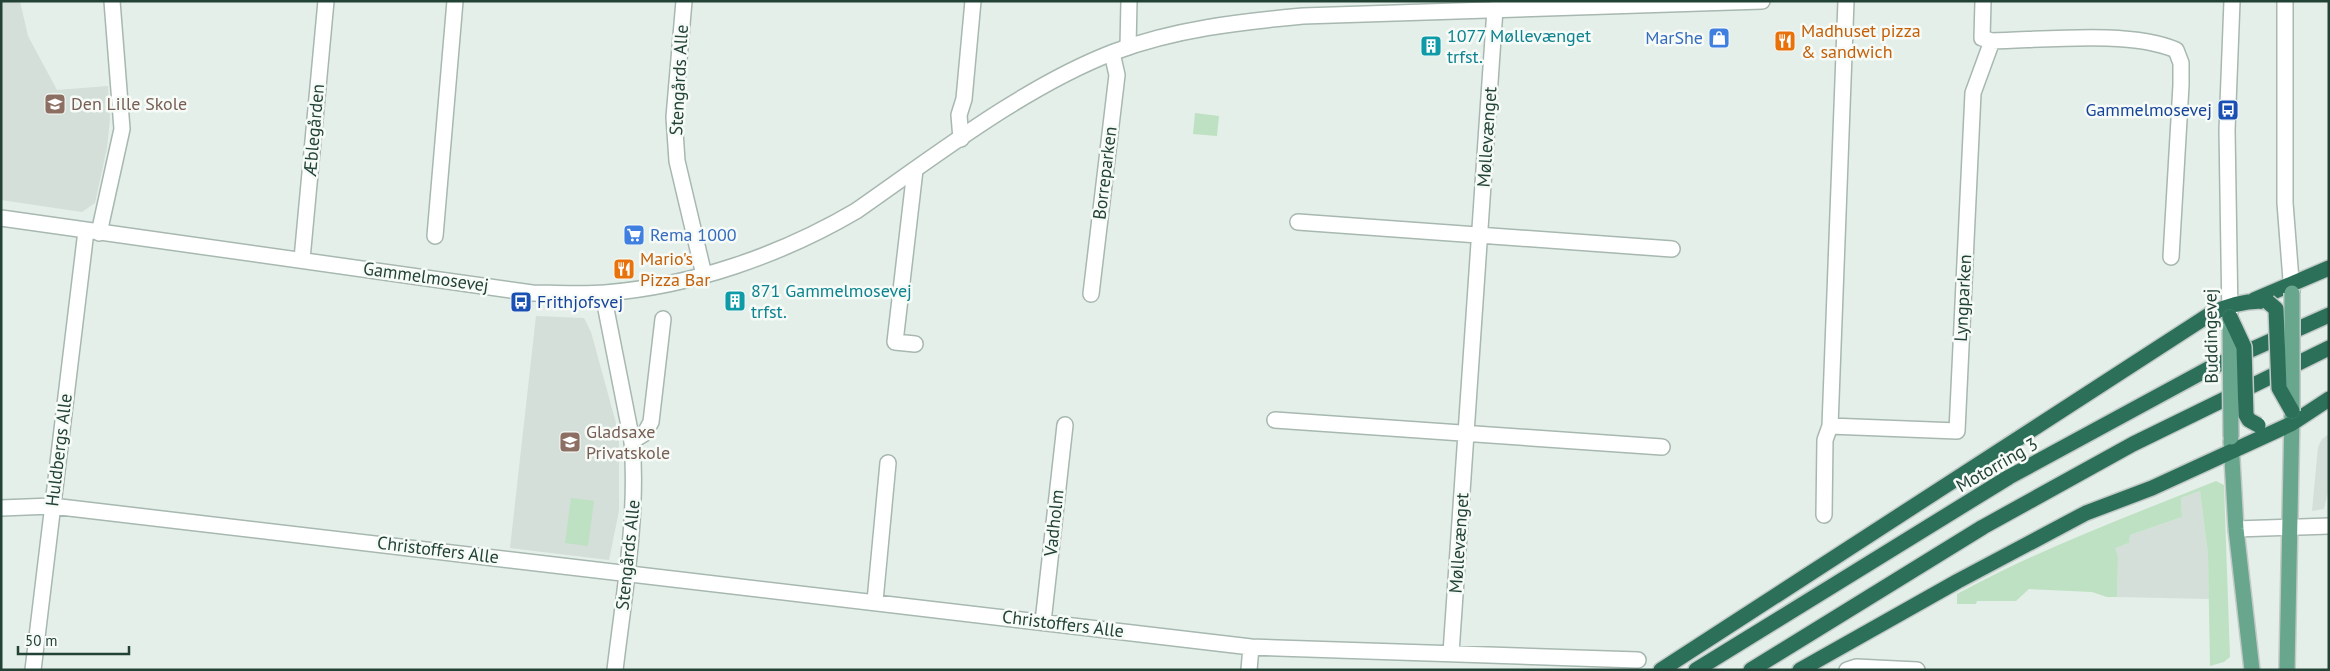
<svg xmlns="http://www.w3.org/2000/svg" width="2330" height="671" font-family="'PT Sans',sans-serif">
  <style>
    .built { fill: #d3dfd8 }
    .green { fill: #bde1c2 }
    .lines { fill: none; stroke-linecap: round; stroke-linejoin: round }
    .minor-casing { stroke: #a7b8b0; stroke-width: 18 }
    .tertiary-casing { stroke: #a7b8b0; stroke-width: 18 }
    .primary-casing { stroke: #c1cac7; stroke-width: 18 }
    .motorway-casing { stroke: #c1cac7; stroke-width: 18 }
    .minor { stroke: #fff; stroke-width: 15 }
    .tertiary { stroke: #fff; stroke-width: 15 }
    .primary { stroke: #68a68e; stroke-width: 15 }
    .motorway { stroke: #2d705a; stroke-width: 15 }
    .primary-bridge-casing { stroke: #c1cac7; stroke-width: 18; stroke-linecap: butt }
    .motorway-bridge-casing { stroke: #c1cac7; stroke-width: 18; stroke-linecap: butt }
    .primary-bridge { stroke: #68a68e; stroke-width: 15 }
    .motorway-bridge { stroke: #2d705a; stroke-width: 15 }
    .labels { text-anchor: middle; stroke-width: 5; stroke-linejoin: round; paint-order: stroke }
    .food-label { font-size: 18px; fill: #c56008; stroke: #f6fbf8; text-anchor: start }
    .culture-label { font-size: 18px; fill: #0d838f; stroke: #f6fbf8; text-anchor: start }
    .shop-label { font-size: 18px; fill: #366cbe; stroke: #f6fbf8; text-anchor: end }
    .street-label { font-size: 18px; fill: #234236; stroke: #f6fbf8 }
    .education-label { font-size: 18px; fill: #785e54; stroke: #f6fbf8; text-anchor: start }
    .transit-label { font-size: 18px; fill: #164399; stroke: #f6fbf8; text-anchor: end }
  </style>
  <rect width="100%" height="100%" fill="#e5efe9"/>
  <path class="built" d="M1,1H20L28,36L57,90L108,86L110,119L107,148L95,203L82,212L1,200Z
    M536,316L584,318L591,332L619,434V511L609,560L510,548Z
    M2329,434V487L2324,509L2312,511L2318,447L2322,439Z
    M2200,491L2208,555L2209,599L2117,597L2118,557L2114,548L2129,543L2130,535L2182,517L2181,498Z"/>
  <path class="green" d="M1195,113L1219,116L1217,136L1193,134Z
    M2216,481L2224,485L2230,657L2224,662L2210,666L2208,555L2200,491L2181,498L2182,517L2130,535L2129,543L2115,548L2118,557L2117,597H2107L2092,592L2029,589L2016,601H1977L1976,604H1957V594C2039,549 2129,516 2216,481Z
    M571,498L594,501L588,546L565,543Z"/>
  <g class="lines">
    <g class="minor-casing">
      <path id="minor" d="M1846,1L1830,426L1957,431L1973,93L1992,41
        M1983,1L1982,38L1992,41C2043,40 2131,30 2176,50L2181,63V85L2171,257
        M1128,47L1129,1
        M961,139L959,115L964,99L973,1
        M1298,222L1672,249
        M99,233L122,129L112,1
        M435,236L455,1
        M302,259L326,1
        M1091,294L1117,75L1112,53
        M915,344L895,342L915,170
        M1275,420L1662,447
        M632,441L645,433L651,422L663,319
        M1,508L52,506L1251,647L1638,660
        M1824,515L1825,440L1830,426
        M2236,529L2329,526
        M875,601L888,463
        M1043,622L1065,425
        M1451,653L1495,9
        M33,670L86,231
        M1249,670L1251,647
        M1847,670L1856,667L1917,670"/>
    </g>
    <g class="tertiary-casing">
      <path id="tertiary" d="M684,1L674,117L677,161L704,275
        M2285,1V203L2292,293
        M1,218L532,293C556,293 581,295 605,293C692,286 781,255 856,211C935,156 1025,86 1114,52C1175,29 1239,22 1303,16L1762,1
        M603,294L632,441C638,517 624,594 615,670
        M2230,317L2227,130L2232,1"/>
    </g>
    <g class="primary-casing">
      <path id="primary" d="M2231,441L2236,529L2252,670
        M2287,670L2292,414"/>
    </g>
    <g class="motorway-casing">
      <path id="motorway" d="M2254,300L2329,268
        M1661,670L2212,313C2230,305 2249,299 2268,302
        M1696,670L2009,477L2208,369L2329,315
        M1751,670L1983,527L2133,444L2329,348
        M1800,670L1958,581L2086,513L2152,488L2291,424L2329,399"/>
    </g>
    <use href="#minor" class="minor"/>
    <use href="#tertiary" class="tertiary"/>
    <use href="#primary" class="primary"/>
    <use href="#motorway" class="motorway"/>
    <g class="primary-bridge-casing">
      <path id="primary-bridge" d="M2230,317L2231,437
        M2292,411V293"/>
    </g>
    <g class="motorway-bridge-casing">
      <path id="motorway-bridge" d="M2268,302L2276,309L2279,388L2292,411
        M2230,317L2244,347L2246,415L2249,420L2258,425"/>
    </g>
    <use href="#primary-bridge" class="primary-bridge"/>
    <use href="#motorway-bridge" class="motorway-bridge"/>
  </g>
  <defs>
    <g id="shop-square" transform="scale(1.125)"><rect x="-9" y="-9" width="18" height="18" rx="4" fill="#3f7fe0" stroke="#f6fbf8"/><path d="M-5-2.5h2.3a2.7 3.5 0 0 1 5.4 0H5L5.5 6h-11ZM-1.5-2.5h3a1.5 2.3 0 0 0-3 0Z" fill="#fff"/></g>
    <g id="restaurant-square" transform="scale(1.125)"><rect x="-9" y="-9" width="18" height="18" rx="4" fill="#e8710a" stroke="#f6fbf8"/><path d="M-5-6h1v4h1v-4h1v4h1v-4h1v5L-1.5 .5V6h-2V.5L-5-1ZM5-6V6H3V1.5H1.5Q1.5-4 5-6Z" fill="#fff"/></g>
    <g id="building-square" transform="scale(1.125)"><rect x="-9" y="-9" width="18" height="18" rx="4" fill="#0f9aa8" stroke="#f6fbf8"/><path d="M-4-6H4V6H1V3H-1V6H-4ZM-2.5-4.3h1.7v1.8h-1.7ZM.8-4.3h1.7v1.8H.8ZM-2.5-1h1.7V.8h-1.7ZM.8-1h1.7V.8H.8Z" fill="#fff"/></g>
    <g id="school-square" transform="scale(1.125)"><rect x="-9" y="-9" width="18" height="18" rx="4" fill="#8d6e63" stroke="#f6fbf8"/><path d="M0-5L7-2L0 1L-7-2ZM-4 1L0 2.5L4 1V4Q0 6-4 4Z" fill="#fff"/></g>
    <g id="bus-square" transform="scale(1.125)"><rect x="-9" y="-9" width="18" height="18" rx="4" fill="#1a4fb4" stroke="#f6fbf8"/><path d="M-5-6H5V4H4V6H2V4H-2V6H-4V4H-5ZM-3.5-4V0h7V-4ZM-3.5 1.2v1.5H-2V1.2ZM2 1.2v1.5H3.5V1.2Z" fill="#fff"/></g>
    <g id="supermarket-square" transform="scale(1.125)"><rect x="-9" y="-9" width="18" height="18" rx="4" fill="#3f7fe0" stroke="#f6fbf8"/><path d="M-6-5.5h2.5l.6 2H6L4.5 2H-2.5L-4.4-4H-6ZM-1.5 3.2a1.3 1.3 0 1 0 .1 0ZM3 3.2a1.3 1.3 0 1 0 .1 0Z" fill="#fff"/></g>
  </defs>
  <g fill-rule="evenodd">
    <use href="#shop-square" x="1719" y="38"/>
    <use href="#restaurant-square" x="1785" y="41"/>
    <use href="#building-square" x="1431" y="46"/>
    <use href="#school-square" x="55" y="104"/>
    <use href="#bus-square" x="2228" y="110"/>
    <use href="#supermarket-square" x="634" y="235"/>
    <use href="#restaurant-square" x="624" y="269"/>
    <use href="#building-square" x="735" y="301"/>
    <use href="#bus-square" x="521" y="302"/>
    <use href="#school-square" x="570" y="442"/>
  </g>
  <g class="labels">
    <g class="food-label">
      <text x="1801" y="37">Madhuset pizza<tspan x="1801" dy="21">&amp; sandwich</tspan></text>
      <text x="640" y="265">Mario's<tspan x="640" dy="21">Pizza Bar</tspan></text>
    </g>
    <g class="culture-label">
      <text x="1447" y="42">1077 Møllevænget<tspan x="1447" dy="21">trfst.</tspan></text>
      <text x="751" y="297">871 Gammelmosevej<tspan x="751" dy="21">trfst.</tspan></text>
    </g>
    <g class="shop-label">
      <text x="1703" y="44">MarShe</text>
      <text x="650" y="241" text-anchor="start">Rema 1000</text>
    </g>
    <g class="street-label">
      <text transform="translate(679 80) rotate(-87)" y="6">Stengårds Alle</text>
      <text transform="translate(314 130) rotate(-85)" y="6">Æblegården</text>
      <text transform="translate(1487 137) rotate(-86)" y="6">Møllevænget</text>
      <text transform="translate(1105 173) rotate(-83)" y="6">Borreparken</text>
      <text transform="translate(426 277) rotate(8)" y="6">Gammelmosevej</text>
      <text transform="translate(1963 298) rotate(-87)" y="6">Lyngparken</text>
      <text transform="translate(2211 336) rotate(-91)" y="6">Buddingevej</text>
      <text transform="translate(59 450) rotate(-83)" y="6">Huldbergs Alle</text>
      <text transform="translate(1997 465) rotate(-30)" y="6">Motorring 3</text>
      <text transform="translate(1054 523) rotate(-84)" y="6">Vadholm</text>
      <text transform="translate(1459 543) rotate(-86)" y="6">Møllevænget</text>
      <text transform="translate(438 550) rotate(7)" y="6">Christoffers Alle</text>
      <text transform="translate(628 555) rotate(-84)" y="6">Stengårds Alle</text>
      <text transform="translate(1063 624) rotate(7)" y="6">Christoffers Alle</text>
    </g>
    <g class="education-label">
      <text x="71" y="110">Den Lille Skole</text>
      <text x="586" y="438">Gladsaxe<tspan x="586" dy="21">Privatskole</tspan></text>
    </g>
    <g class="transit-label">
      <text x="2212" y="116">Gammelmosevej</text>
      <text x="537" y="308" text-anchor="start">Frithjofsvej</text>
    </g>
  </g>
  <rect width="2330" height="671" fill="none" stroke="#234236" stroke-width="5"/>
  <path d="M18 646v8h111v-8" fill="none" stroke="#234236" stroke-width="2.5"/>
  <text x="25" y="646" font-size="15" fill="#234236" stroke="#f6fbf8" stroke-width="4" paint-order="stroke">50 m</text>
</svg>
